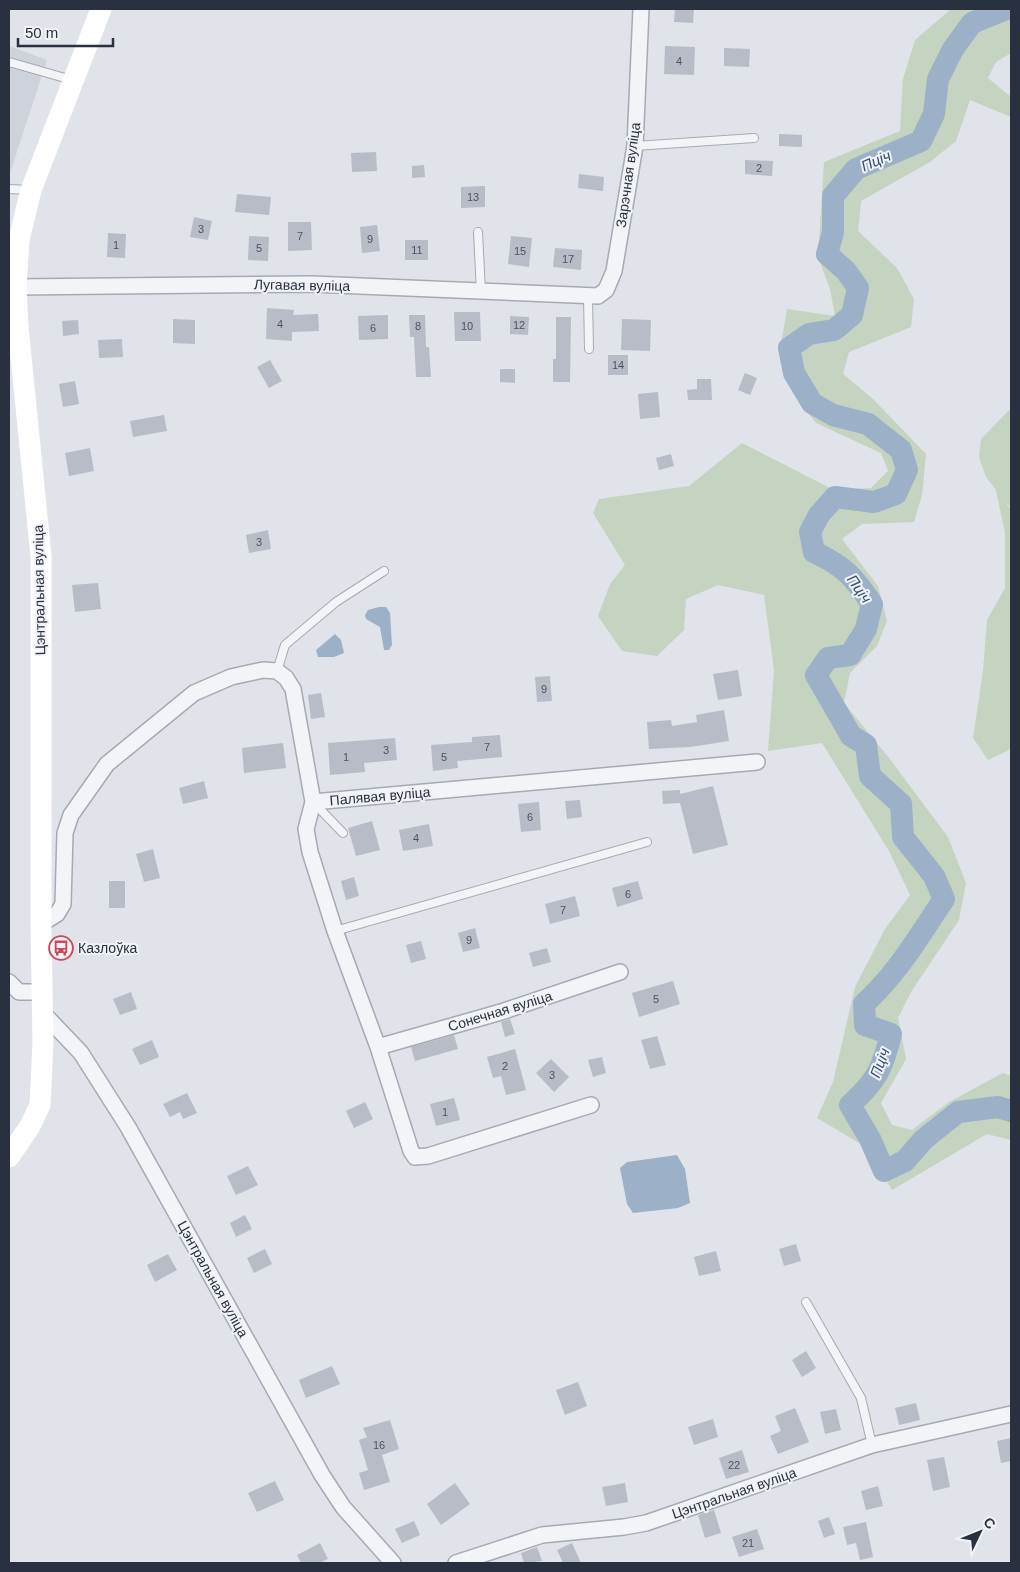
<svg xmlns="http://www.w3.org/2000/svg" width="1020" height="1572" font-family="Helvetica,sans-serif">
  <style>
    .built { fill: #ced2db }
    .green { fill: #c5d3c1 }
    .water { fill: #9cb0c8 }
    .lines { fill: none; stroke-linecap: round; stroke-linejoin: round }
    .river { stroke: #9cb0c8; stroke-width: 22 }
    .building { fill: #b7bcc6 }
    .lane-casing { stroke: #a5aab3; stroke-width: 10 }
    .street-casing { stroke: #a5aab3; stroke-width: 18 }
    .lane { stroke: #f3f4f7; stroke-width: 8 }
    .street { stroke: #f3f4f7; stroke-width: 15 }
    .secondary { stroke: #fff; stroke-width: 21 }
    .labels { text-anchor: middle; stroke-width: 4; stroke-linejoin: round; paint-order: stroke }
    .number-label { font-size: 11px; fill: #4c5462 }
    .street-label { font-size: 14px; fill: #293140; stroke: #f0f2f6 }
    .poi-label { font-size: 14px; fill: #293140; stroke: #f0f2f6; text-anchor: start }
    .water-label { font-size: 15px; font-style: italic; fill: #344e73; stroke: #f0f2f6 }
  </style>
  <rect width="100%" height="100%" fill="#e0e3e9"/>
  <path class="built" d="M9,46L47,60L9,176Z"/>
  <path class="green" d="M951,9H1011V53L996,62L988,78L1011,97V117L970,100L956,141L930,162L861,201L858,231L897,268L914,299L911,327L849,352L843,374L873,399L926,454L922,495L914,522L862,524L842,539L878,586L887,621L877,646L850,673L844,703L889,758L948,837L966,883L959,920L911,992L898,1018L906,1059L881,1103L892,1125L912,1130L949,1102L1003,1073L1011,1076V1140L987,1134L892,1190L866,1147L817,1118L833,1082L855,987L885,929L910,895L889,851L822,743L768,751L774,670L764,595L718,585L686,599L684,630L657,656L622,651L598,616L610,584L625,565L593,513L599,499L689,486L742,443L834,490L871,488L888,471L881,453L816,423L800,403L779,355L787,309L835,316L830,289L818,257L824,162L900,131L903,79L915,40Z
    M1011,408V507L1006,503L1011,510V747L1009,750L988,760L973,738L983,671L987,620L1005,588V533L996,490L986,477L979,457L981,439Z"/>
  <path class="water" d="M379,607H386L390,613L392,645L389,650H384L380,627L366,619L365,615L368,610Z
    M335,634L341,640L344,653L334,657H318L316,650Z
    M677,1155L685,1169L690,1203L678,1208L633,1213L627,1204L620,1168L627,1162Z"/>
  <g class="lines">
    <path class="river" d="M1006,9L972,23L953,49L938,79L934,114L921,141L856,169L833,196V232L827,254L846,271L858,288L852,315L834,330L809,334L789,348L794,373L812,403L833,415L868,424L901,450L907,470L896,494L874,502L835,497L819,515L810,532L814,552C844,566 854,577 872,604L866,629L850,655L828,658L816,675L851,736L866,745L870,776L901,804L903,837L934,876L944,899C917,939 900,970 864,1004L865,1025L891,1034C882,1070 877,1080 850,1105L870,1139L884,1171L905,1161L923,1140L958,1112L998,1107L1011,1111"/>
  </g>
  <path class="building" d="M675,9H694L693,23L674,22Z
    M665,46L695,47L694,75L664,74Z
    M724,48L750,49L749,67L724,66Z
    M779,134L802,135V147L779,146Z
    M376,152L377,171L352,172L351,153Z
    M745,160L773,161L772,176L745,174Z
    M424,165L425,177L412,178V166Z
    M579,174L604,177L603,191L578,188Z
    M485,186V207L461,208V187Z
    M237,194L271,197L269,215L235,212Z
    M194,217L212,221L208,240L190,237Z
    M288,222H311L312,250L288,251Z
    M377,225L380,251L362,253L360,227Z
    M108,233L126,234L125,258L107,257Z
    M249,236L269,237L268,261L248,260Z
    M511,236L532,238L529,267L508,264Z
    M405,240H428V260H405Z
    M555,248L582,250L581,270L553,267Z
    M267,308L294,310L293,315L318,314L319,331L292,332V341L266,339Z
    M454,312H480L481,341H455Z
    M388,315V339L359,340L358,316Z
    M409,315H425L426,347H429L431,377H416L414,337H410Z
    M510,316L529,317L528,335L510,334Z
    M556,317H571L570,382H553V359H556Z
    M173,319L195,320V344L173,343Z
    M622,319L651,320L650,351L621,350Z
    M78,320L79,334L63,336L62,321Z
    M122,339L123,357L99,358L98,340Z
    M608,355H628V375H608Z
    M270,360L282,381L269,388L257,367Z
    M500,369H515V383L500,382Z
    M745,373L757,378L750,395L738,390Z
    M697,379H711L712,400H688L687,390L697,389Z
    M75,381L79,404L63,407L59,384Z
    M658,392L660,417L640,419L638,394Z
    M164,415L167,431L133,437L130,421Z
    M90,448L94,471L69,476L65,453Z
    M671,454L674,466L659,470L656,458Z
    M268,530L271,549L249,553L246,535Z
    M98,583L101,609L75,612L72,585Z
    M738,670L742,696L718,700L713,674Z
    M550,676L552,701L537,702L535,677Z
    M321,693L325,717L311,719L308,695Z
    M724,710L729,741L690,747L649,749L647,722L671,720L672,726L697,722L696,715Z
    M500,735L502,757L457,761L458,768L433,771L431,745L472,742V737Z
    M395,738L397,760L364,763L365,772L330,775L328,743Z
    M283,743L286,768L244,773L242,748Z
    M204,781L208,798L183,804L179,788Z
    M713,786L728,845L693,854L680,803L663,804L662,791L680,790V794Z
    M580,800L582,817L567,819L565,801Z
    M539,802L541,830L521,832L518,804Z
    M372,821L380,850L356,856L348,828Z
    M429,824L433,846L403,851L399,830Z
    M153,849L160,878L144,882L136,854Z
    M354,877L359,896L346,900L341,881Z
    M109,881H125V908H109Z
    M638,881L643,899L617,907L612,888Z
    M575,896L580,916L550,924L545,904Z
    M475,928L480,948L463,952L458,933Z
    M421,941L426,959L411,963L406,945Z
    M547,948L551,962L533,967L529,953Z
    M673,981L680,1004L639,1017L632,993Z
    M131,992L137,1009L120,1015L113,999Z
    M510,1019L515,1034L505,1037L501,1022Z
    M454,1035L458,1049L415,1061L411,1047Z
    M657,1036L666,1065L650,1069L641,1040Z
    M152,1040L159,1057L140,1065L132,1049Z
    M515,1049L526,1090L506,1095L501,1076L493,1078L487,1057Z
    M602,1057L606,1073L593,1077L588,1060Z
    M551,1059L569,1077L554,1092L536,1073Z
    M187,1093L197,1113L183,1119L180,1112L170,1117L163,1104Z
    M454,1098L460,1120L436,1126L430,1104Z
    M365,1102L373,1119L354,1128L346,1111Z
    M248,1166L258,1185L236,1195L227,1176Z
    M245,1215L252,1229L236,1237L230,1223Z
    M796,1244L801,1261L784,1266L779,1249Z
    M265,1249L272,1264L254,1273L247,1258Z
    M716,1251L721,1271L699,1276L694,1257Z
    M168,1254L177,1270L155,1282L147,1265Z
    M806,1351L816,1368L802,1377L792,1360Z
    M332,1366L340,1384L306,1398L299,1380Z
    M578,1382L587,1406L565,1415L556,1390Z
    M916,1403L920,1420L899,1425L895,1408Z
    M795,1408L809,1442L778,1454L770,1436L781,1431L775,1416Z
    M836,1409L841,1430L825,1434L820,1412Z
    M713,1419L718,1437L694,1445L688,1427Z
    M390,1420L399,1449L382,1455L390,1482L364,1490L359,1473L368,1470L359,1440L367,1437L363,1428Z
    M1011,1438V1461L1001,1463L997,1441Z
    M742,1450L749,1472L726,1479L719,1458Z
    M944,1457L950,1487L933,1491L927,1460Z
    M275,1481L284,1500L257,1512L248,1493Z
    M455,1483L470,1504L441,1525L427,1504Z
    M625,1483L628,1502L606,1506L602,1487Z
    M878,1486L883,1506L866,1510L861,1491Z
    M714,1510L721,1533L705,1538L698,1515Z
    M829,1517L835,1534L824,1538L818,1521Z
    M414,1521L420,1535L402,1543L395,1529Z
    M866,1522L873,1557L860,1560L856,1543L847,1545L843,1527Z
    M757,1529L764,1549L739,1557L732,1537Z
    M320,1543L328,1559L319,1563H301L297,1555Z
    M572,1543L581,1563H563L557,1550Z
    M537,1547L542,1561L524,1563L521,1553Z"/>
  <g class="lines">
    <g class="lane-casing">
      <path id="lane" d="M9,62L72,80
        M635,146L754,138
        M9,189L29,190
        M478,232L481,292
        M588,297L589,349
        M277,671L285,645L336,602L384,571
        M313,802L343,833
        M335,931L647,842
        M806,1302L861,1398L872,1445"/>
    </g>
    <g class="street-casing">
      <path id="street" d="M16,287L312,284L598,296L606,290L614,271L635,146L641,9
        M313,802L306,829L310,852L335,931L378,1047L411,1151L415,1157L428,1156L591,1105
        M41,924L57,914L63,904L65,833L71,815L107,764L194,693L231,677L263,670L277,671L286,678L293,689L313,802L757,762
        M9,982L19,992H43
        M43,1013L81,1053L128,1127L322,1475L343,1507L393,1563
        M378,1047L501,1012L620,972
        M456,1563L542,1535L624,1527L646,1523L872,1445L1011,1414"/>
    </g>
    <use href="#lane" class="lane"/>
    <use href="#street" class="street"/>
    <path class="secondary" d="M9,1157L30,1126L40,1105L43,1043L41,924V556L18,327L16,287L19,240L31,190L101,9"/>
  </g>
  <defs>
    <g id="bus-ring" transform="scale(1.25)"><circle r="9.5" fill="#f0f2f6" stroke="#cc4758" stroke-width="1.5"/><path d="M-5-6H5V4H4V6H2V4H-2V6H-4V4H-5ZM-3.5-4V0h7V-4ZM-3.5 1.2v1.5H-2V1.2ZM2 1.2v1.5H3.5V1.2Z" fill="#cc4758"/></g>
  </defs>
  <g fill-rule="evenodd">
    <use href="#bus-ring" x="61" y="948"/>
  </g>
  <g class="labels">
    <g class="number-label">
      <text x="679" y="65">4</text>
      <text x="759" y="172">2</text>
      <text x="473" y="201">13</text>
      <text x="201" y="233">3</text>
      <text x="300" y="240">7</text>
      <text x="370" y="243">9</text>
      <text x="116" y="249">1</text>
      <text x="259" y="252">5</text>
      <text x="417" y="254">11</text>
      <text x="520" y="255">15</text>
      <text x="568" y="263">17</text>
      <text x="280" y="328">4</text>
      <text x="519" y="329">12</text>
      <text x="418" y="330">8</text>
      <text x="467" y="330">10</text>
      <text x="373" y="332">6</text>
      <text x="618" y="369">14</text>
      <text x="259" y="546">3</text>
      <text x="544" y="693">9</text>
      <text x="487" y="751">7</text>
      <text x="386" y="754">3</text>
      <text x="346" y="761">1</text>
      <text x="444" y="761">5</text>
      <text x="530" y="821">6</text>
      <text x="416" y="842">4</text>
      <text x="628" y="898">6</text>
      <text x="563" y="914">7</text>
      <text x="469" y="944">9</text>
      <text x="656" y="1003">5</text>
      <text x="505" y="1070">2</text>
      <text x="552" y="1079">3</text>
      <text x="445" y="1116">1</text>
      <text x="379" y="1449">16</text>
      <text x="734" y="1469">22</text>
      <text x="748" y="1547">21</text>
    </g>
    <g class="street-label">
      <text transform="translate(628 175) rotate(-82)" y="5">Зарэчная вуліца</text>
      <text transform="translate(302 285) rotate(1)" y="5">Лугавая вуліца</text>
      <text transform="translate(39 590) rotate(-91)" y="5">Цэнтральная вуліца</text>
      <text transform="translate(380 796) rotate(-5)" y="5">Палявая вуліца</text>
      <text transform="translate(500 1011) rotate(-17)" y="5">Сонечная вуліца</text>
      <text transform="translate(213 1279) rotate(61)" y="5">Цэнтральная вуліца</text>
      <text transform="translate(734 1493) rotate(-19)" y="5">Цэнтральная вуліца</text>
    </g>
    <g class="poi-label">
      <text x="78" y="953">Казлоўка</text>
    </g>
    <g class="water-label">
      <text transform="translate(876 161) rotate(-24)" y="5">Пціч</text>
      <text transform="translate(859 589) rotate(55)" y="5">Пціч</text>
      <text transform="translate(880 1063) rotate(-69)" y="5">Пціч</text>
    </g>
  </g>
  <rect width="1020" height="1572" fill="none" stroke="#293140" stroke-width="20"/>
  <g transform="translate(980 1532) rotate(47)" stroke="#f0f2f6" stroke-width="4" paint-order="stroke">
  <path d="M0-4L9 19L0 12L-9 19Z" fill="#293140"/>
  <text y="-8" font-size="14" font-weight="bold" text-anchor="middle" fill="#293140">С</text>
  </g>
  <path d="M18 38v8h95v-8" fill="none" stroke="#293140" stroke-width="2.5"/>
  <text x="25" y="38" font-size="15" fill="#293140" stroke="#f0f2f6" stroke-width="4" paint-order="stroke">50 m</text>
</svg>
